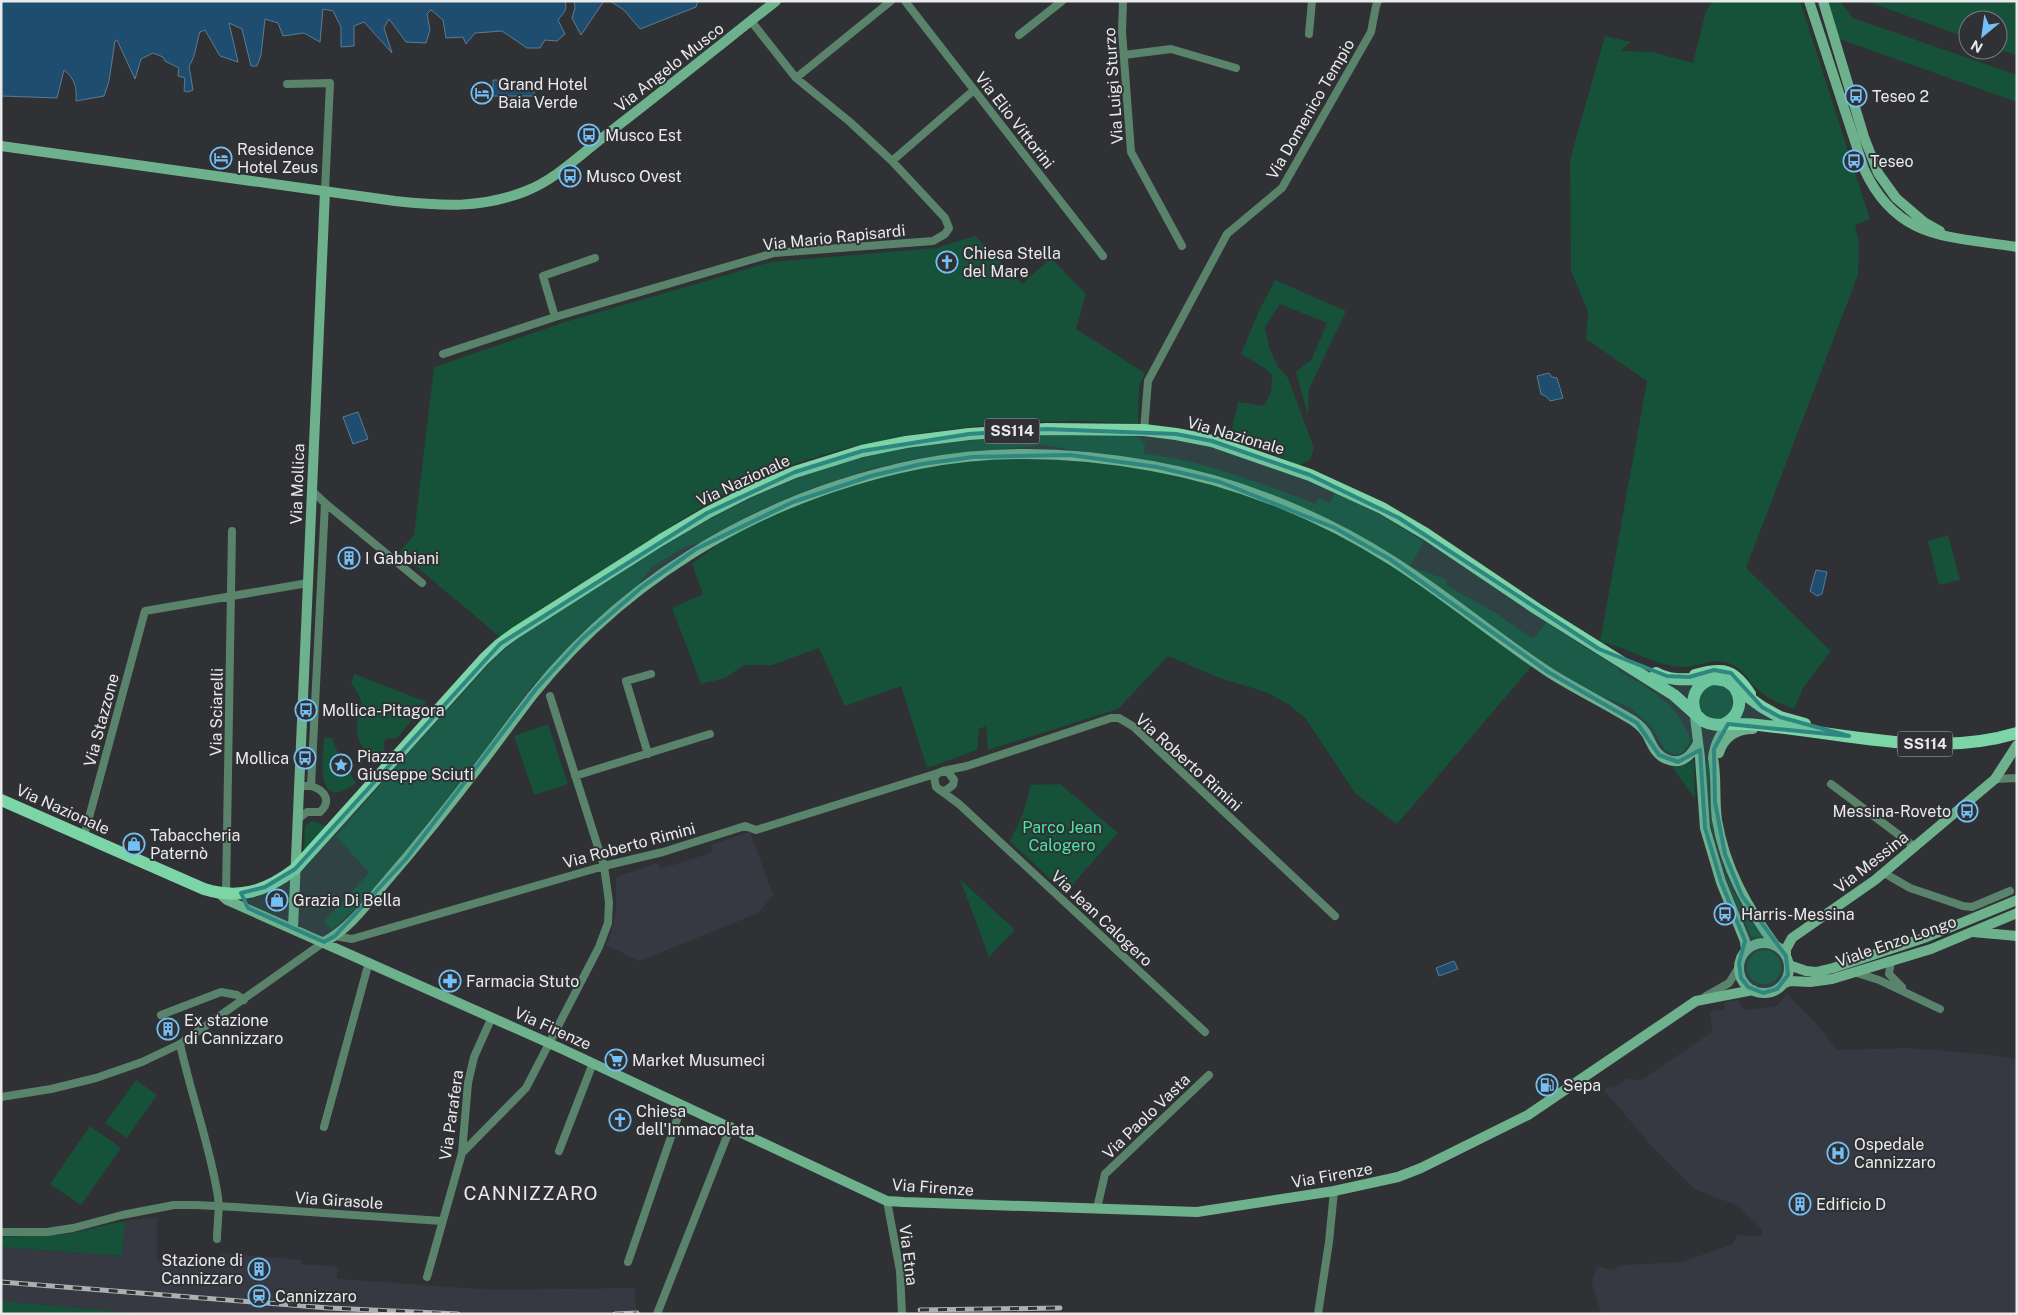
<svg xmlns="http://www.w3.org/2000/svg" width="2018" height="1315" font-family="'Public Sans',sans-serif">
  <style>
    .built { fill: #373942 }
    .green { fill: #165139 }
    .water { fill: #1e4d6f; stroke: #5b7c94 }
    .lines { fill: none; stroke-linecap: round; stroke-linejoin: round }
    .street { stroke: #5a836c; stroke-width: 8 }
    .secondary { stroke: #6eb18d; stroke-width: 10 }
    .primary { stroke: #7cd5a6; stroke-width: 12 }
    .rail-casing { stroke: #aeafb1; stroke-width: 5 }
    .rail { stroke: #303134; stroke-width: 3; stroke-dasharray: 9; stroke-linecap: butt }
    .street-bridge { stroke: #5a836c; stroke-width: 8 }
    .marked { fill: #308781; fill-opacity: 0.2; stroke: #308781; stroke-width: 4; stroke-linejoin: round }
    .labels { text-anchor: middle; stroke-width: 4; stroke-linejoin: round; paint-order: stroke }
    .shield { fill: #303134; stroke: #b2b2b5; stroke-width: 1 }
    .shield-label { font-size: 15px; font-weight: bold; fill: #eaeaec }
    .street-label { font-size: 16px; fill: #eaeaec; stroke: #303134 }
    .poi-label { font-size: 16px; fill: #eaeaec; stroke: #303134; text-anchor: start }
    .park-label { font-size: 16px; fill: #48e6a8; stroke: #303134 }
    .quarter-label { font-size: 19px; letter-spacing: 1px; fill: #eaeaec; stroke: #303134 }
  </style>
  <rect width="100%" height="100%" fill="#303134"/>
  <path class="built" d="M750,832L773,895L758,913L639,961L606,945L612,930L616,911V877L657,863L661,869L713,852L711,845Z
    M1787,994L1814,1021L1837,1050L1908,1048L1993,1055L2017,1060V1314H1601L1592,1282L1597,1266L1610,1270L1625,1265L1682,1262L1733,1244L1737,1235L1761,1236L1762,1229L1737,1205L1696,1190L1649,1143L1604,1090L1609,1086L1613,1089L1628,1078L1640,1081L1712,1032L1710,1011L1725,1010L1724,1002L1738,1000L1744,1010L1753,1009L1777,1006Z
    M157,1217V1260L195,1262L196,1256L218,1259L219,1253L301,1260V1264L338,1267L337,1279L494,1290L635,1288L636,1314H145L1,1301V1247L121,1256L125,1221Z"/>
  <path class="green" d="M1713,1H1800L1870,219L1855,225L1859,243L1858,275L1746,568L1831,651L1803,688L1794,709C1781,704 1767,699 1757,689C1748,681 1745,671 1733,665C1716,656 1703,666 1685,667C1656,667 1629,647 1600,642L1647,381L1586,339L1588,312L1571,271L1570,160L1605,36L1631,42L1620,51L1652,52L1693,63L1706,11Z
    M1826,1L1841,2L1853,18L2017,75V102L1839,39Z
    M1866,1H2009L2017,4V55L1998,49V20H1968V38Z
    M975,236L1022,284L1051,258L1086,294L1076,329L1145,373L1139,387L1138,424C1114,423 1090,420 1067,421C961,423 844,439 747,483C712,499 678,522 646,543C597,573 548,604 500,637L399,552L414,535L434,367L565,322L771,262L936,248Z
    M1275,280L1346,311L1309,389L1308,416L1296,372L1312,359L1327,323L1280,304L1265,328L1269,347L1278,367L1288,378L1314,448L1310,460L1299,465L1249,444L1230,438L1238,402L1264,406L1271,391L1272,375L1264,368L1241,354L1259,311Z
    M1014,436H1134L1140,438L1145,444L1144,454C1204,460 1260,483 1316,504L1319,498L1330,503L1335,492L1381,515L1424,542L1410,566L1447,580L1446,585L1496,613L1533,639L1546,622L1619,669V671L1645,686L1670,705L1679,717L1690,737L1689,744L1680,755L1673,754L1665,750L1651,726L1631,708L1592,692L1553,670L1420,575L1276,497L1073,452L1062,448L1041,445L918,458L870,469L815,487L755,512L700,543L685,547L652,567L637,586L586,629L531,687L475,765L367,898L332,930L324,921L369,873L336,836C376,790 416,743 458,699C473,683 487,665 503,651C531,626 573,603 605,583C688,529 764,484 861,458C911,445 963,442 1014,436Z
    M1018,458L1120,463L1219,484L1309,518L1385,559L1532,666L1397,824L1355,793L1306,719L1288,704L1268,693L1217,677L1171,657H1167L1118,709L988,750L986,726L979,729L977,750L927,768L901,686L845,706L819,648L772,665H744L725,678L701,684L672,608L703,594L692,564C750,517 820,492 893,475C907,472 922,467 937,465C964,461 991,460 1018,458Z
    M1948,535L1960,580L1939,585L1928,541Z
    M354,674L427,702L396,739L387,738L384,741C384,757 390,753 373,764C368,755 358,743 357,732C355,711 371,707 351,684Z
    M1699 702a17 17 0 1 1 34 0a17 17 0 1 1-34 0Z
    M548,724L568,784L534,795L514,736Z
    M326,737L332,738L336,749L356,783C316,813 322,764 324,739Z
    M1694,760L1695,798V799L1672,767L1685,765Z
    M1707,761L1710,762C1705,812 1717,870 1745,911L1741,914C1723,871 1709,835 1707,788C1707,780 1705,770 1707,761Z
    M1060,784L1118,833L1065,893L1010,841C1020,822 1027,806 1030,785Z
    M311,821C317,821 321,826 328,826L304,851L305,826Z
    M960,879L1015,930L989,957Z
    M1749,918L1762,935V937L1752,938L1744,920Z
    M1747 967a17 17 0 1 1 34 0a17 17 0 1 1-34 0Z
    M136,1080L157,1095L127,1138L105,1123Z
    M90,1126L121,1148L81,1205L50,1184Z
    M125,1221L122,1256L1,1247V1237L67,1234Z
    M1,1301L145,1314H1Z"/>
  <path class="water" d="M1,1H565C568,11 563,13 558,20L565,34L557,41L545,40L540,48H527L502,31L475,33L466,44L463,37L446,38L443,20L431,10L427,14L430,30L426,43L406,42L389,19L384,28L392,53L364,22L354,26V46L341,47V27L333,11L323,9L320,42L304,33L283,36L278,23L265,19L261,55L257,66H251L242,29L229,23L238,62L220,56L205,30L200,32C196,43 196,56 189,66L193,90L188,92L184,91L185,78L178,76L179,68L165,61L163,57L153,53L141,59L135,79L117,40L115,41L109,81L104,96L76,101C77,87 75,79 64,70L57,98L1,96Z
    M574,1H604L581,35L572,18L575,8Z
    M610,1H698L696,7L640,29L624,10Z
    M493,80L534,81V96H493Z
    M1549,373L1552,377L1557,378L1563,398L1550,401L1547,397L1541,394L1537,376Z
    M358,412L368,439L353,444L343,417Z
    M1816,570L1827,572L1822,594L1817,596L1810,591Z
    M1454,961L1458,969L1439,976L1436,968Z"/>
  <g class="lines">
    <path class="street" d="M905,1L1103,256
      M1123,1L1122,32L1131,152L1182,246
      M1309,34L1312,1
      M1019,35L1062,1
      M1124,55L1171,49L1236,68
      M796,78L891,1
      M287,84L330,83L325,191
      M892,161L974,90
      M555,317L543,276L595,258
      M443,354L555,317L774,253L933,241L945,234L949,228L945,218L892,161L850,122L796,78L751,21
      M1144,430L1148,381L1227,234L1282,188L1371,32L1376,6L1378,1
      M325,503L422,583
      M648,754L626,681L651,674
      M943,771L967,766L1111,718H1119L1134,727L1335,916
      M575,776L710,734
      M1995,779L2017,778
      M1831,784L1915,847
      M300,786H311L325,503L312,491
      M940,790L945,791L953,785L954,780L948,772H940L934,777L936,787L959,804L1205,1032
      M297,820L307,812H320C332,801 325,790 311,786
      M84,836L145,611L308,583
      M1884,873L1910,888L1963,906L1972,907L2010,891
      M226,894L232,531
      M335,936L352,939L604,866L663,852L745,826L756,830L938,773
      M1891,961L1889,974L1902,987
      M1854,972L1879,980L1940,1009
      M1706,996L1729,983L1739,967
      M161,1015L221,992L237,995L244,1000
      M180,1044C191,1095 210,1145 218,1197C220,1210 217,1225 217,1239
      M1,1097L51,1089L96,1078L142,1062L180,1044L324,942
      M324,1127L369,962
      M559,1151L593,1063
      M462,1153L526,1088L599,947L608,923L609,902L604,866L550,696
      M887,1201L900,1271L902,1314
      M235,1207L442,1221
      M1097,1208L1105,1174L1209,1075
      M1,1232H47L73,1228L122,1215L174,1205H196
      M628,1262L682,1105
      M427,1277L462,1153L468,1083L474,1057L492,1017
      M657,1314L731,1126
      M1318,1314L1329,1242L1334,1191"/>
    <path class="secondary" d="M1809,1L1864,169C1897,241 1949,236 2017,247
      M1823,1L1864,137L1878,173L1896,198L1924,222L1940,231
      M1,146L395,201C442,206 481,209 526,191C555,180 581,154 606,135C663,91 719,46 776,1
      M1694,709L1700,758L1705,828L1721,882L1745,941L1746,950
      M1731,721C1721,733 1715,742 1713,758C1717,778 1714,799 1717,820C1725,868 1747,907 1775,945
      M1719,753C1724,737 1736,729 1753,729
      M219,893L227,900L560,1048L887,1201L904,1202L1197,1212L1334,1191L1398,1177L1421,1168L1528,1115L1696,1001L1753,990
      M293,928L325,191
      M1973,932L2017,936
      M324,942C349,929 366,905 384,884C429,832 472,777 513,721C611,585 756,497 919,464C995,449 1076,452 1152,466C1236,481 1319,514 1391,560C1445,594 1494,636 1547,671C1573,688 1601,701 1627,717C1635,721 1641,726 1646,733C1652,743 1654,754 1666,759C1682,766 1691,756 1698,743
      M1739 968a25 25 0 1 1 50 0a25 25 0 1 1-50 0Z
      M1786,956V949L1792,938L1875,880L1995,779L2017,745
      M1789,965L1806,971L1816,972L1833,968L1927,937L2017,900
      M1783,984L1790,981L1810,982L1832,979L1931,949L2017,913"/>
    <path class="primary" d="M1656,673C1680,686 1702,674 1726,681L1762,707L1780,717L1805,724
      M1695,675C1723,667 1734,669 1750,694
      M1696,714C1689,699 1696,684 1712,679
      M1724,724C1739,717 1744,701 1734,687
      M1,800L204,889C240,900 266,891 295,869L484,659L500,644L515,633L661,540L707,513L748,492L795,472L862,451L906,442L969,434L1046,429L1144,430L1176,434L1212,441L1310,475L1382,508L1426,534L1537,609L1674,695L1703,721C1716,728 1727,723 1741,724C1750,724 1759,725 1767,726C1850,734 1935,758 2017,733"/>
    <g class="rail-casing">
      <path id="rail" d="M1,1282L329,1308L458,1314
        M920,1310L1060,1308
        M615,1314L637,1313"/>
    </g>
    <use href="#rail" class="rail"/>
    <path class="street-bridge" d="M196,1205L235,1207"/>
  </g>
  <path class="marked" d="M1046,429L1176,434L1212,441L1310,475L1399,518L1599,649L1667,676L1689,677L1714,670L1731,673L1762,707L1780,717L1849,736L1728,724L1714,749L1715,802L1725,854L1742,896L1786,956L1788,975L1777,989L1763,993L1748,987L1741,978L1739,963L1745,941L1721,882L1705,828L1700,750L1678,762L1659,755L1637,723L1548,672L1391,560L1335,528L1220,482L1157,467L1070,455L973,457L922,464L871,476L793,502L696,549L642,587L582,639L536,689L406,859L335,936L324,942L248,908L241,893L265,887L295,869L500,644L707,513L795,472L862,451L969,434Z"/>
  <defs>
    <g id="hotel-ring" transform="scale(1.125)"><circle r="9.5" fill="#303134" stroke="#74c0f6" stroke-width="1.5"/><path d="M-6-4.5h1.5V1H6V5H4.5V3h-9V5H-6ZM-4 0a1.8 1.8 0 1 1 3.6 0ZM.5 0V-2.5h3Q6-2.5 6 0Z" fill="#74c0f6"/></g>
    <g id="bus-ring" transform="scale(1.125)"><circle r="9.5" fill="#303134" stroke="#74c0f6" stroke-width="1.5"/><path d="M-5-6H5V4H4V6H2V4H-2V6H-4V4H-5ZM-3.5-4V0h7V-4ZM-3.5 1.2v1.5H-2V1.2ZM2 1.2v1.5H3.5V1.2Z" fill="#74c0f6"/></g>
    <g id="church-ring" transform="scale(1.125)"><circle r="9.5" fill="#303134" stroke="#74c0f6" stroke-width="1.5"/><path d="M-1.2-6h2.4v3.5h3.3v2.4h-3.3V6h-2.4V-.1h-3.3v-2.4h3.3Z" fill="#74c0f6"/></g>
    <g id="building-ring" transform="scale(1.125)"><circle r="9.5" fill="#303134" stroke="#74c0f6" stroke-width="1.5"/><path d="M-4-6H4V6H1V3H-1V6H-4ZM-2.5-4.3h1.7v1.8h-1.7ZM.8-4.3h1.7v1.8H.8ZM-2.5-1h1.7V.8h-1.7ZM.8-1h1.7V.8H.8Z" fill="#74c0f6"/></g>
    <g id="sight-ring" transform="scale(1.125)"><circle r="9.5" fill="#303134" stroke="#74c0f6" stroke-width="1.5"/><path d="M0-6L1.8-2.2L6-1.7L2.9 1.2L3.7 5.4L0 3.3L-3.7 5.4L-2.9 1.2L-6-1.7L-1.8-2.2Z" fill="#74c0f6"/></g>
    <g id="shop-ring" transform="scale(1.125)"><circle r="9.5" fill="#303134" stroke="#74c0f6" stroke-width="1.5"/><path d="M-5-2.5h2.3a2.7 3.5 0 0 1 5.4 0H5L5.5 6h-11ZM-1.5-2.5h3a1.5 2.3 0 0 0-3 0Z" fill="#74c0f6"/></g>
    <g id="pharmacy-ring" transform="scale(1.125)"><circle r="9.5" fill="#303134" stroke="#74c0f6" stroke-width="1.5"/><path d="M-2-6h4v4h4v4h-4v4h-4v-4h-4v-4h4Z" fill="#74c0f6"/></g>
    <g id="supermarket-ring" transform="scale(1.125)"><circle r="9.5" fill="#303134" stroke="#74c0f6" stroke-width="1.5"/><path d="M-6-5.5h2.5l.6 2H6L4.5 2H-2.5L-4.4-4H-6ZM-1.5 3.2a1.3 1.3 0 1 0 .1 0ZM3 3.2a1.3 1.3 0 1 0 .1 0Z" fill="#74c0f6"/></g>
    <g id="fuel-ring" transform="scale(1.125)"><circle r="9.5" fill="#303134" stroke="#74c0f6" stroke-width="1.5"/><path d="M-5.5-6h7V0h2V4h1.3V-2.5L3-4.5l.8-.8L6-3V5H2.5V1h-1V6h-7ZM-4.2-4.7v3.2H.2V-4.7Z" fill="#74c0f6"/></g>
    <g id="hospital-ring" transform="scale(1.125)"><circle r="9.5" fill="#303134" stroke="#74c0f6" stroke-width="1.5"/><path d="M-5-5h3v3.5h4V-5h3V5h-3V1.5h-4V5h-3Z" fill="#74c0f6"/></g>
    <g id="station-ring" transform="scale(1.125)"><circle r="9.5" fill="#303134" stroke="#74c0f6" stroke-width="1.5"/><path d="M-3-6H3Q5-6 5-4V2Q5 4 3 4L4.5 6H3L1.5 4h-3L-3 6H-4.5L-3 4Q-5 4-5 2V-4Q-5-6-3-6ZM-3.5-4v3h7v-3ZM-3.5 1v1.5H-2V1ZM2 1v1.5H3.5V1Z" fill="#74c0f6"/></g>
  </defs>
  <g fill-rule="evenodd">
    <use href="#hotel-ring" x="482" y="93"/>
    <use href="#bus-ring" x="1856" y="96"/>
    <use href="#bus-ring" x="589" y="135"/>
    <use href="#hotel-ring" x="221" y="158"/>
    <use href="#bus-ring" x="1854" y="161"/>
    <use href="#bus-ring" x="570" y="176"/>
    <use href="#church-ring" x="947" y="262"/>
    <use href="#building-ring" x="349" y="558"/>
    <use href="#bus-ring" x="306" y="710"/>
    <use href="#bus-ring" x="305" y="758"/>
    <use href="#sight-ring" x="341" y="765"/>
    <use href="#bus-ring" x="1967" y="811"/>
    <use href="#shop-ring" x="134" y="844"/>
    <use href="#shop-ring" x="277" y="900"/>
    <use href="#bus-ring" x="1725" y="914"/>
    <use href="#pharmacy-ring" x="450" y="981"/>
    <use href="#building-ring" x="168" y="1029"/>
    <use href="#supermarket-ring" x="616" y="1060"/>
    <use href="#fuel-ring" x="1547" y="1085"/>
    <use href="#church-ring" x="620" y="1120"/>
    <use href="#hospital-ring" x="1838" y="1153"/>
    <use href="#building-ring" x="1800" y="1204"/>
    <use href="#building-ring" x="259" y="1269"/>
    <use href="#station-ring" x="259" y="1296"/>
  </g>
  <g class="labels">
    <g class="shield">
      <rect x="984.5" y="418.5" width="55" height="25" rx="4"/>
      <rect x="1897.5" y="731.5" width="55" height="25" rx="4"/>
    </g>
    <g class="shield-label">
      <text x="1012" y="436">SS114</text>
      <text x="1925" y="749">SS114</text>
    </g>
    <g class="street-label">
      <text transform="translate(669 67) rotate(-38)" y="6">Via Angelo Musco</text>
      <text transform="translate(1113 86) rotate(-94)" y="6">Via Luigi Sturzo</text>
      <text transform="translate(1310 109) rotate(-60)" y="6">Via Domenico Tempio</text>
      <text transform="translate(1015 120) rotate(52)" y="6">Via Elio Vittorini</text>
      <text transform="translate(834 237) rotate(-6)" y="6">Via Mario Rapisardi</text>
      <text transform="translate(1236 435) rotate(16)" y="6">Via Nazionale</text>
      <text transform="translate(743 480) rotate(-25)" y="6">Via Nazionale</text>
      <text transform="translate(297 484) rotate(-88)" y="6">Via Mollica</text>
      <text transform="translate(216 712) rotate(-89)" y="6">Via Sciarelli</text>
      <text transform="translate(101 720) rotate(-75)" y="6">Via Stazzone</text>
      <text transform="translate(1189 762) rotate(42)" y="6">Via Roberto Rimini</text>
      <text transform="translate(63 809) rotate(24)" y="6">Via Nazionale</text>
      <text transform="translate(629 845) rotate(-15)" y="6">Via Roberto Rimini</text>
      <text transform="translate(1871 862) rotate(-38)" y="6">Via Messina</text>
      <text transform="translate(1102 918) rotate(43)" y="6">Via Jean Calogero</text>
      <text transform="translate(1896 941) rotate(-19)" y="6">Viale Enzo Longo</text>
      <text transform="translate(553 1028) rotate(24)" y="6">Via Firenze</text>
      <text transform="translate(451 1115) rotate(-82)" y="6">Via Parafera</text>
      <text transform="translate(1146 1116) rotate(-44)" y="6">Via Paolo Vasta</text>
      <text transform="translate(1332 1175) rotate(-10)" y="6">Via Firenze</text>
      <text transform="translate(933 1187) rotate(4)" y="6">Via Firenze</text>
      <text transform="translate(339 1200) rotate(4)" y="6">Via Girasole</text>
      <text transform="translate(909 1255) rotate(83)" y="6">Via Etna</text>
    </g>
    <g class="poi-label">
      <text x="498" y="90">Grand Hotel<tspan x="498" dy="18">Baia Verde</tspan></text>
      <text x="1872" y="102">Teseo 2</text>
      <text x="605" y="141">Musco Est</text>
      <text x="237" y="155">Residence<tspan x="237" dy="18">Hotel Zeus</tspan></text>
      <text x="1870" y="167">Teseo</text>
      <text x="586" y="182">Musco Ovest</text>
      <text x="963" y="259">Chiesa Stella<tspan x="963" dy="18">del Mare</tspan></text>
      <text x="365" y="564">I Gabbiani</text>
      <text x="322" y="716">Mollica-Pitagora</text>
      <text x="357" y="762">Piazza<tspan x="357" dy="18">Giuseppe Sciuti</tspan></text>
      <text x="289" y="764" text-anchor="end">Mollica</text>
      <text x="1951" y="817" text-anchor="end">Messina-Roveto</text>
      <text x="150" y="841">Tabaccheria<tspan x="150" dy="18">Paternò</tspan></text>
      <text x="293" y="906">Grazia Di Bella</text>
      <text x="1741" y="920">Harris-Messina</text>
      <text x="466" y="987">Farmacia Stuto</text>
      <text x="184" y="1026">Ex stazione<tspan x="184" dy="18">di Cannizzaro</tspan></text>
      <text x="632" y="1066">Market Musumeci</text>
      <text x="1563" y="1091">Sepa</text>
      <text x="636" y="1117">Chiesa<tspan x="636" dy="18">dell'Immacolata</tspan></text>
      <text x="1854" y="1150">Ospedale<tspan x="1854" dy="18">Cannizzaro</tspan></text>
      <text x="1816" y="1210">Edificio D</text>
      <text x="243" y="1266" text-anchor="end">Stazione di<tspan x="243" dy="18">Cannizzaro</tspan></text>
      <text x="275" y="1302">Cannizzaro</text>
    </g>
    <g class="park-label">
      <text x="1062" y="833">Parco Jean<tspan x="1062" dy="18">Calogero</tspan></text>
    </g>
    <g class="quarter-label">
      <text x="531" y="1200">CANNIZZARO</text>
    </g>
  </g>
  <rect width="2018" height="1315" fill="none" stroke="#eaeaec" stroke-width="5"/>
  <g transform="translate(1983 35) rotate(209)"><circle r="24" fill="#303134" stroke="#7a7b7e"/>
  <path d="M0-4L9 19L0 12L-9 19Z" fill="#74c0f6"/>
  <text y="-8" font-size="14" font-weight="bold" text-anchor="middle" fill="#eaeaec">N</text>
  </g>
</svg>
